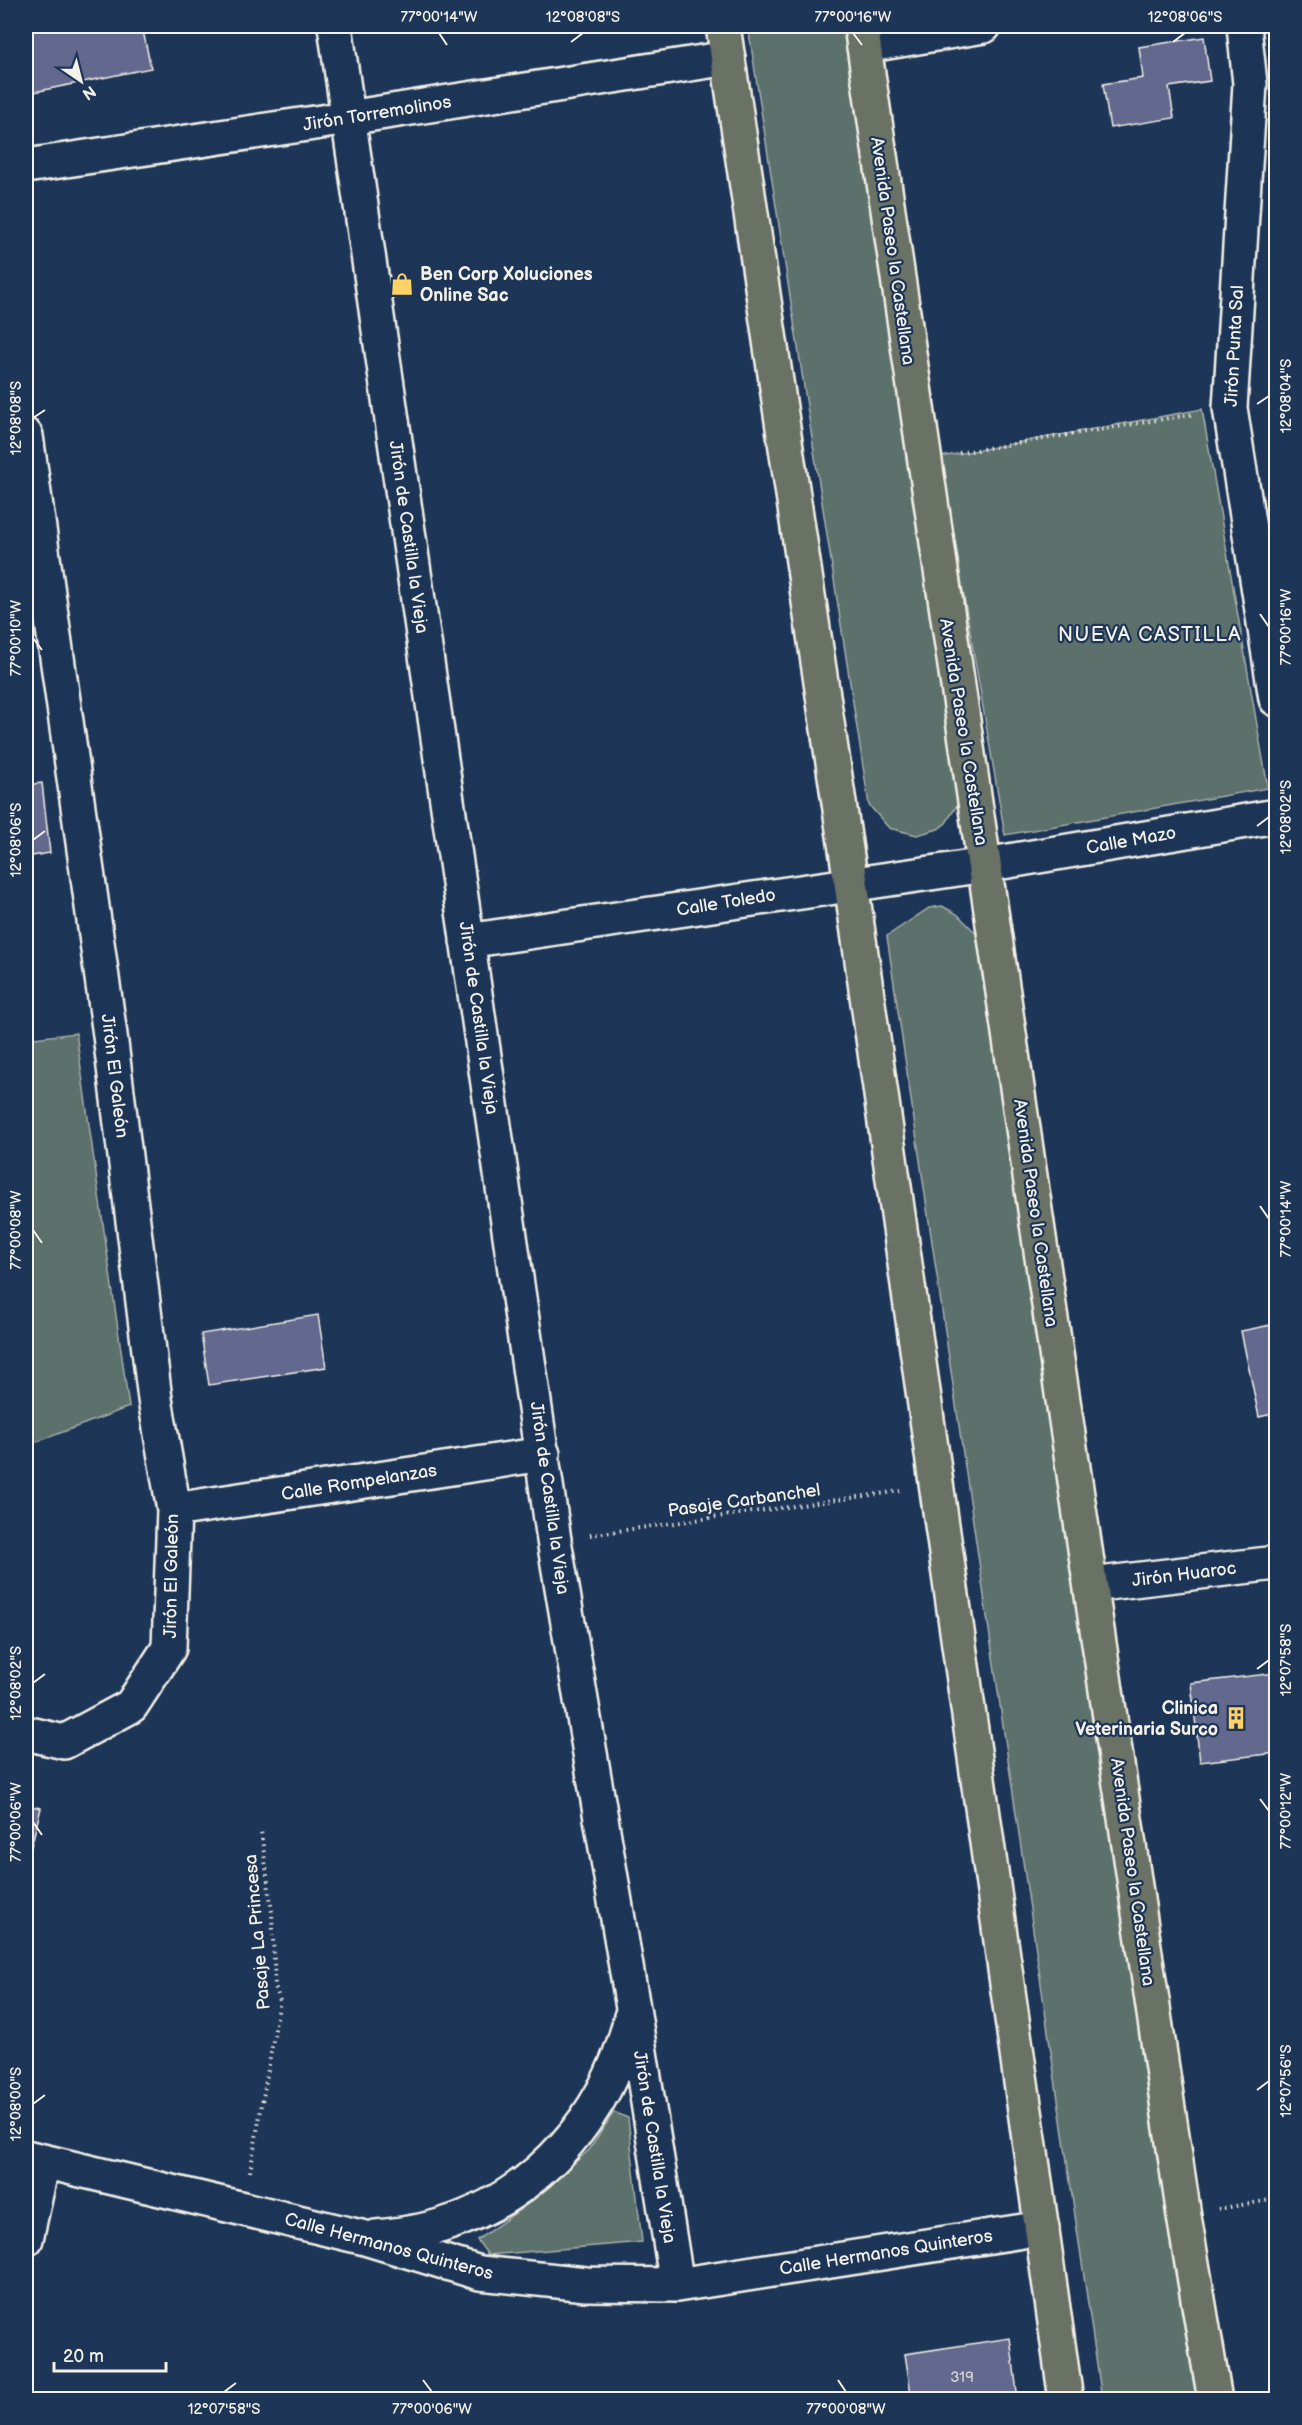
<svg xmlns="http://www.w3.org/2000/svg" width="1302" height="2425" font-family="'Balsamiq Sans',sans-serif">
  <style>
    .green { fill: #5b706c; stroke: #a8b0aa; stroke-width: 1.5 }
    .building { fill: #63688e; stroke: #f4f1e8; stroke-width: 1.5 }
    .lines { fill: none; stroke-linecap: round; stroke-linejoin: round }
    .minor-casing { stroke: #f4f1e8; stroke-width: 38 }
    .major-casing { stroke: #f4f1e8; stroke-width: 38 }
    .path { stroke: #f4f1e8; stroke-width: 4; stroke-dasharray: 1.5 4.5; stroke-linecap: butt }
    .minor { stroke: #1d3557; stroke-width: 33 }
    .major { stroke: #6b7165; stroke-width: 33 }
    .ticks { fill: none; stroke: #f4f1e8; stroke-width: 2 }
    .labels { text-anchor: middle; stroke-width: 4.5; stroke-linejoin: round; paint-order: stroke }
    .number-label { font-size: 15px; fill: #d0cfd2 }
    .street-label { font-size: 18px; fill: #f4f1e8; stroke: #1d3557 }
    .poi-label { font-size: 18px; font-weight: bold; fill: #f4f1e8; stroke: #1d3557; text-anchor: start }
    .neighbourhood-label { font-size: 20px; letter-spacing: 1.5px; fill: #f4f1e8; stroke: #1d3557 }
    .neatline { fill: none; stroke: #f4f1e8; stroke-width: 2 }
    .ticks-label { font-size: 15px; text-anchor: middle; fill: #f4f1e8 }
  </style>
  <rect width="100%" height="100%" fill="#1d3557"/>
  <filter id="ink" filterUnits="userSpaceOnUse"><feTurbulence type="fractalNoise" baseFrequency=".0167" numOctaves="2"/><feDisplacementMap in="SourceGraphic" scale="12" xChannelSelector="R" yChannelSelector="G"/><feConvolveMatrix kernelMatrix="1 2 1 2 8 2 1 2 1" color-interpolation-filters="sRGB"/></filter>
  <g filter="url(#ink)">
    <path class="green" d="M748,26H844L959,802L946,823L938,829L917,835L889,828L869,805Z
      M1202,409L1268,788L1005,835L940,457Z
      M942,906L957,914L976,933L1197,2399H1102L887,936L929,908Z
      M76,1033L129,1407L26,1446V1039Z
      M614,2112L628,2118L642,2242L488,2255L477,2240L532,2201L589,2150Z"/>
    <path class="building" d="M26,26H142L151,68L29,93L26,78Z
      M1204,37L1210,81L1169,87L1174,118L1110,128L1103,84L1143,78L1139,47Z
      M42,783L50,853L26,857V785Z
      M318,1315L326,1367L209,1385L201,1334Z
      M1276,1324V1413L1259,1417L1241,1331Z
      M1276,1673V1753L1200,1762L1191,1683Z
      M26,1805L41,1808L26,1866Z
      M1010,2338L1018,2400H912L905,2354Z"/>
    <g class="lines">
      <g class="minor-casing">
        <path id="minor" d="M335,26L554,1540L633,2008L677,2285
          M1244,26L1250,84L1230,408L1276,699
          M864,46L984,26
          M26,166L348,118L728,58
          M26,436L110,1035L155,1399L174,1510L169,1648L131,1706L64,1742L26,1733
          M467,941L985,865L1276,816
          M174,1510L543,1454
          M1091,1585L1276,1563
          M26,2157L365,2238L480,2273L586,2284L677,2285L1042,2228
          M376,2237C398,2235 421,2232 443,2225C539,2195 609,2113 631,2017
          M26,2239L43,2162"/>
      </g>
      <g class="major-casing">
        <path id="major" d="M723,26L851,883L1066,2400
          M861,26C965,756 1077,1486 1184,2216L1215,2400"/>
      </g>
      <path class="path" d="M959,453L1194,414
        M590,1535L900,1491
        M250,2172L280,2001L275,1986L272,1912L261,1831
        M1218,2209L1276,2199"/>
      <use href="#minor" class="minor"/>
      <use href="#major" class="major"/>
    </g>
  </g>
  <path class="ticks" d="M439,33L447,45M853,33L862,45M571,42L583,33M1173,42L1185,33M1257,404L1269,396M33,418L45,410M1260,614L1269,627M33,638L42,650M1257,826L1269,817M33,840L45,831M1260,1206L1269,1219M33,1230L42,1243M1257,1669L1269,1660M33,1683L45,1674M1260,1799L1269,1811M33,1822L42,1835M1257,2090L1269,2081M33,2104L45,2095M423,2380L432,2392M838,2380L846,2392M224,2392L236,2383"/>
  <defs>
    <g id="shop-bare" transform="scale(1.8)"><path d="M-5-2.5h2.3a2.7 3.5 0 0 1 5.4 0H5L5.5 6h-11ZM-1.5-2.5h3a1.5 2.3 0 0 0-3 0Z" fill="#ffd166" stroke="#1d3557" stroke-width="2.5" paint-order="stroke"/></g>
    <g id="building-bare" transform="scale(1.8)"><path d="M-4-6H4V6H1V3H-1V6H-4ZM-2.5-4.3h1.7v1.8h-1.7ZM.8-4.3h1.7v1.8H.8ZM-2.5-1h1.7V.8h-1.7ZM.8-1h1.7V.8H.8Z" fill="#ffd166" stroke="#1d3557" stroke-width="2.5" paint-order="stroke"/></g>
  </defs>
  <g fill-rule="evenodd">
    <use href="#shop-bare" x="402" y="284"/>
    <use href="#building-bare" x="1236" y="1718"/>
  </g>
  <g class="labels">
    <g class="number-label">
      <text x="962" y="2382">319</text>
    </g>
    <g class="street-label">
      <text transform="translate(377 113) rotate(-9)" y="6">Jirón Torremolinos</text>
      <text transform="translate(893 251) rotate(82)" y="6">Avenida Paseo la Castellana</text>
      <text transform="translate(1234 346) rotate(-87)" y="6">Jirón Punta Sal</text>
      <text transform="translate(409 537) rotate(82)" y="6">Jirón de Castilla la Vieja</text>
      <text transform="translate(964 732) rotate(81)" y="6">Avenida Paseo la Castellana</text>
      <text transform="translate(1131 840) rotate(-10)" y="6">Calle Mazo</text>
      <text transform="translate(726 902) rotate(-9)" y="6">Calle Toledo</text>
      <text transform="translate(479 1018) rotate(82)" y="6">Jirón de Castilla la Vieja</text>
      <text transform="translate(115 1076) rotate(83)" y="6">Jirón El Galeón</text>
      <text transform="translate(1036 1213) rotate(82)" y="6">Avenida Paseo la Castellana</text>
      <text transform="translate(359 1482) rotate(-9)" y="6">Calle Rompelanzas</text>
      <text transform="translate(550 1498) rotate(82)" y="6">Jirón de Castilla la Vieja</text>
      <text transform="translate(744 1500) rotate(-8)" y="6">Pasaje Carbanchel</text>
      <text transform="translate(1184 1574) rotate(-7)" y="6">Jirón Huaroc</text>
      <text transform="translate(171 1576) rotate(-89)" y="6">Jirón El Galeón</text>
      <text transform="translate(1133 1872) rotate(82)" y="6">Avenida Paseo la Castellana</text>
      <text transform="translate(257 1932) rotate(-95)" y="6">Pasaje La Princesa</text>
      <text transform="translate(655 2147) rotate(81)" y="6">Jirón de Castilla la Vieja</text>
      <text transform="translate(389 2246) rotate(15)" y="6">Calle Hermanos Quinteros</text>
      <text transform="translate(886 2252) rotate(-9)" y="6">Calle Hermanos Quinteros</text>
    </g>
    <g class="poi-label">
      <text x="420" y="280">Ben Corp Xoluciones<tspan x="420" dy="21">Online Sac</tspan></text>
      <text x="1218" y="1714" text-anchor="end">Clinica<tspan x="1218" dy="21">Veterinaria Surco</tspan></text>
    </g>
    <g class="neighbourhood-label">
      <text x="1150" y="641">NUEVA CASTILLA</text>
    </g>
  </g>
  <rect width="1302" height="2425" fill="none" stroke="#1d3557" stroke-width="66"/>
  <g transform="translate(81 81) rotate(145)" stroke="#1d3557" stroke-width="4.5" paint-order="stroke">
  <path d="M0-4.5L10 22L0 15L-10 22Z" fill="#f4f1e8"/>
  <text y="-9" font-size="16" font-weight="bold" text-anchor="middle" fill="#f4f1e8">N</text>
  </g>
  <path d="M54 2362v9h112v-9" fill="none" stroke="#f4f1e8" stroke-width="3"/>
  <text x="63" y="2362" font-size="18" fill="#f4f1e8" stroke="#1d3557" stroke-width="4.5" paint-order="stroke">20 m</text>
  <rect x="33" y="33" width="1236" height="2359" class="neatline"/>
  <g class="ticks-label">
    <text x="439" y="22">77°00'14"W</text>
    <text x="583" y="22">12°08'08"S</text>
    <text x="853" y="22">77°00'16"W</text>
    <text x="1185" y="22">12°08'06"S</text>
    <text transform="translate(1286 396) rotate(-90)" y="5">12°08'04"S</text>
    <text transform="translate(16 418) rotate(-90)" y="5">12°08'08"S</text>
    <text transform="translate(1286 627) rotate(-90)" y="5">77°00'16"W</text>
    <text transform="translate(16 638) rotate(-90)" y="5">77°00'10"W</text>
    <text transform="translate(1286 817) rotate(-90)" y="5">12°08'02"S</text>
    <text transform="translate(16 840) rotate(-90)" y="5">12°08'06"S</text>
    <text transform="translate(1286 1219) rotate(-90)" y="5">77°00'14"W</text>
    <text transform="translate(16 1230) rotate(-90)" y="5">77°00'08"W</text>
    <text transform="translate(1286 1660) rotate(-90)" y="5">12°07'58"S</text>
    <text transform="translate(16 1683) rotate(-90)" y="5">12°08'02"S</text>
    <text transform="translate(1286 1811) rotate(-90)" y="5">77°00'12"W</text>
    <text transform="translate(16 1822) rotate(-90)" y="5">77°00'06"W</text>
    <text transform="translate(1286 2081) rotate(-90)" y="5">12°07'56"S</text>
    <text transform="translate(16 2104) rotate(-90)" y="5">12°08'00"S</text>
    <text x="224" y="2414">12°07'58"S</text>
    <text x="432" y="2414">77°00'06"W</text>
    <text x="846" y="2414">77°00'08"W</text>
  </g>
</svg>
